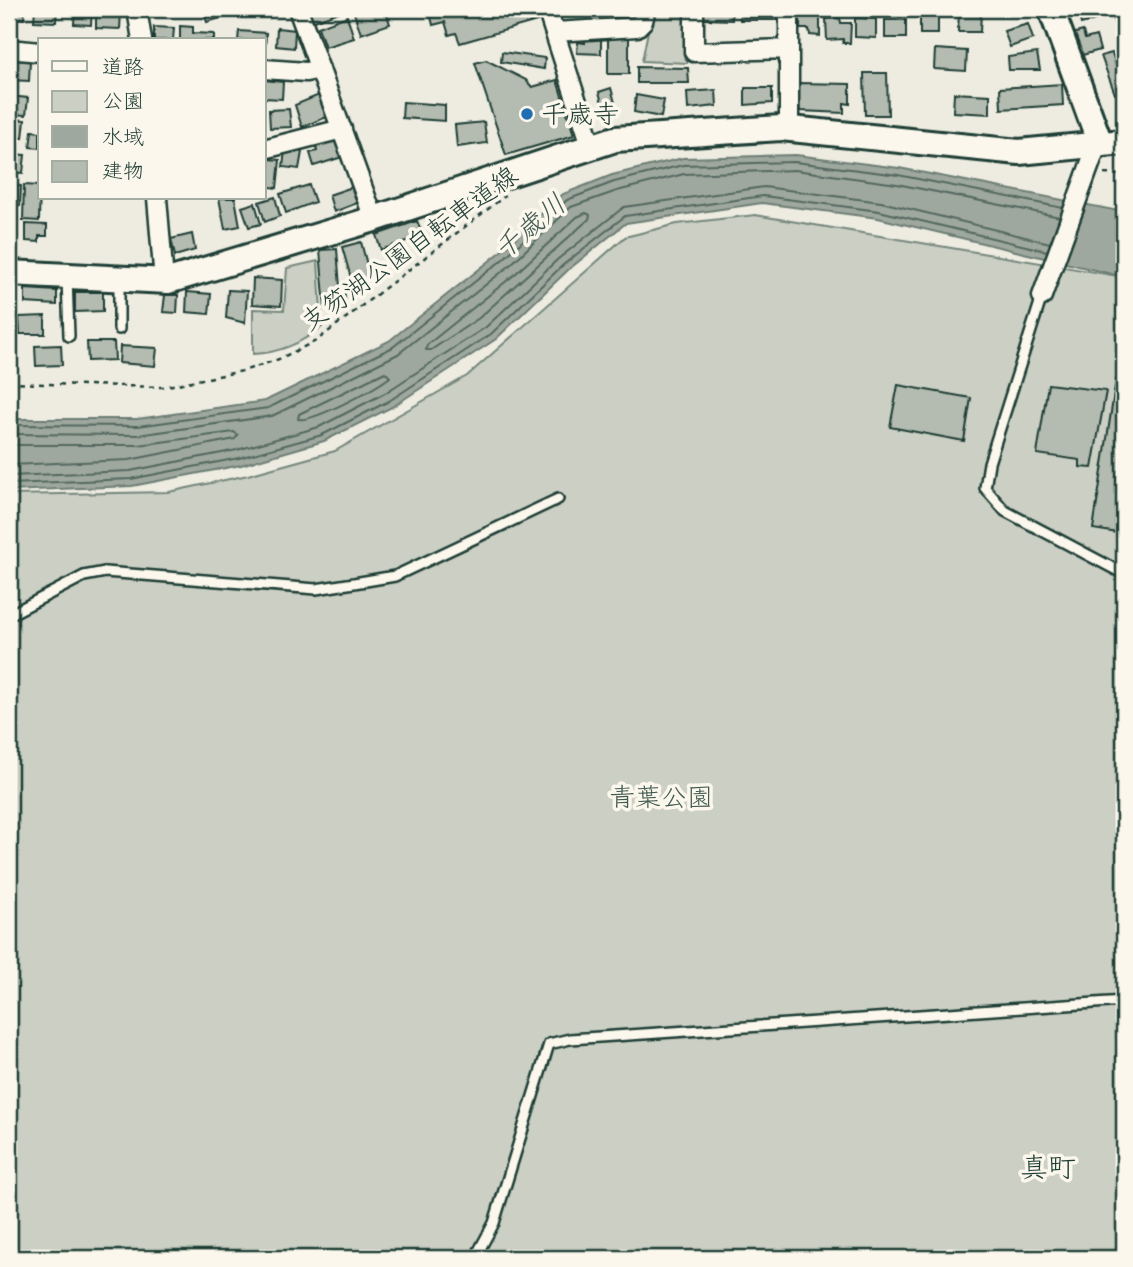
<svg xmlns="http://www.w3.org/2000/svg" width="1133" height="1267" font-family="Dekko,'Klee One',sans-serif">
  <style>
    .green { fill: #cbcfc4; stroke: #75867c; stroke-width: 2 }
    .water { fill: #9fa89f; stroke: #6c7d74; stroke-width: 2 }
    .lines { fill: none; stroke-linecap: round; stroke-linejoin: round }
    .shore { stroke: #52685f; stroke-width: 2 }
    .building { fill: #b4bbb0; stroke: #1f3d34; stroke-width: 2 }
    .lane-casing { stroke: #1f3d34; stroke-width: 14 }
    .street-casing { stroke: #1f3d34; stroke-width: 23 }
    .secondary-casing { stroke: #1f3d34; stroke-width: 30 }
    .path { stroke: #1f3d34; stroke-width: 2.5; stroke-dasharray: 5 5; stroke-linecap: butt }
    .lane { stroke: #fbf7ec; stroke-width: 9 }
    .street { stroke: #fbf7ec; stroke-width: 18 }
    .secondary { stroke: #fbf7ec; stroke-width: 24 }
    .poi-dot { fill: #1f6fb2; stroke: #fbf7ec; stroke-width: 2.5 }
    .labels { text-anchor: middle; stroke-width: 7; stroke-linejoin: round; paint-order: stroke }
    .poi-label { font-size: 26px; fill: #1f3d34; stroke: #fbf7ec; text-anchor: start }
    .street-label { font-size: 26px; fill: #1f3d34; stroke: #fbf7ec }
    .park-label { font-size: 26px; fill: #415a51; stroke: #fbf7ec }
    .water-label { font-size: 28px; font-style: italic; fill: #455d54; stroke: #fbf7ec }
    .neighbourhood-label { font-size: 28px; fill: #1f3d34; stroke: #fbf7ec }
  </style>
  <rect width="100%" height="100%" fill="#eeece1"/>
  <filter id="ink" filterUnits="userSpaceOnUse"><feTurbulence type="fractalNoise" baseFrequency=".0143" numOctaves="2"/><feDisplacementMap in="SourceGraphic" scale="14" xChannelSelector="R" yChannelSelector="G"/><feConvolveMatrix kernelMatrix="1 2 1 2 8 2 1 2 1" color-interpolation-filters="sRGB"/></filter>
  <g filter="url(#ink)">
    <path class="green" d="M649,9H687V63L642,61L651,16Z
      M755,215L1124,277V1258H9V495L169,492L248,475L335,451L467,376L625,237L677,224Z
      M318,261L322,327C301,343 280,353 253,354V309L284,310L287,268Z"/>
    <path class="water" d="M796,155L899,168L1124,212V277L878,218L762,203L626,223L568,270L496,339L392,407L324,441L241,465L132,486L9,491V419H137L265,401L389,341L497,255L563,194L612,175L683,158Z"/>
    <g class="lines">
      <path class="shore" d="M586,213L590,215L589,219L479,318L431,350H426L427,345L514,275L577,217Z
        M385,372L390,377C376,388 312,423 298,419L299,414Z
        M9,425L138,426L268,408L393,347L502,260L567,200L614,182L683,165L795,162L898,175L1063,208
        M9,434L138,435L272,416L398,354L508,267L571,207L617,191L684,174L795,170L897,184L1060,217
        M9,445H139L234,432L238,435L235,439L129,460L9,465
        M9,476L130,471L237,450L319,427L385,393L486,327L558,259L624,207L764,187L881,202L1050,243
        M9,484L131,479L239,458L322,435L389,401L491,334L563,265L625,216L763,196L879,211L1047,251"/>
    </g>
    <path class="building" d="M9,9H25L24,19L9,18Z
      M35,9H57L56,22L34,21Z
      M75,9H92L91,25L74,24Z
      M202,9H229L231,15L207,22Z
      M307,9H347L311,22Z
      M367,9H385L390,24L361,34L354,13Z
      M429,9H533L537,21L460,43L456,33L449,35L445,22L433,25Z
      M704,9H732V20L704,19Z
      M740,9H777V20H740Z
      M1077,9H1107L1109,16L1081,24Z
      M1111,9H1124V24L1115,26Z
      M96,10L121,12L120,29L96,28Z
      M920,12L938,13V34H920Z
      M959,12L981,13L980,32H958Z
      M800,14L820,15V36L810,35L809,29H800Z
      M347,16L354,38L325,47L318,27Z
      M840,18L841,23H851L850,43H843V39L827,40L826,19Z
      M855,18L876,19V38L855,37Z
      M885,20H906V38H885Z
      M1028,24L1033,39L1010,47L1004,31Z
      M180,26L193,27V33L214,34V40H180Z
      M154,27L174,28L173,40H154Z
      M277,28L295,30L294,48L276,46Z
      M239,31L266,33L265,50L264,40H238Z
      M1083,31L1085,39L1096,36L1100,50L1079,56L1072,34Z
      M608,34H629V74H608Z
      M585,37L601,38V54L577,53L578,42L585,43Z
      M935,49L967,51L966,71L934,69Z
      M502,52L545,58L544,69L501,62Z
      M1037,53L1040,70H1009L1008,57Z
      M1112,53L1124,90L1115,94L1101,56Z
      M9,60L30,61L29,81L9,80Z
      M486,60L526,80L532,87L557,80L574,135L506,155L475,63Z
      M637,67L688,68L689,83H637Z
      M864,73H887L888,115H865Z
      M264,80L283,82L282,99L264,98Z
      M797,83L850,84V104L844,103V113L800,111Z
      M1062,84L1063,105L1001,109L1000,88Z
      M611,88L617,110L605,114L599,92Z
      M745,88H772V103L745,105Z
      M716,90L717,106L688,109L687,92Z
      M954,93L990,95V114L953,112Z
      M319,95L327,117L302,127L295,105Z
      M636,95L664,100L661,117L634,112Z
      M9,96L28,98L26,115L9,114Z
      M403,102L445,105V121L402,118Z
      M289,109L291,127L270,128L269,110Z
      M9,118L25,120L23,138L9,136Z
      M484,122L487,143L457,147L455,125Z
      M32,131L40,132V148L30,147Z
      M337,137L342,157L314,166L310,153L317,151L315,142Z
      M285,150L302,152L299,169L283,167Z
      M9,154L25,155L23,173L9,172Z
      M269,159L280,160L277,188L264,186V168H268Z
      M9,185L21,186L20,206L9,205Z
      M24,185L40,186L39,221L23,220Z
      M309,185L315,202L286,213L280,194Z
      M355,186L360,202L334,212L329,195Z
      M275,197L280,216L265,222L259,202Z
      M219,198H235L240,226L225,229Z
      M255,203L261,224L249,227L242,207Z
      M9,218H15L14,244L9,243Z
      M417,221L423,235L381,250L376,235Z
      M26,224L47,225V236H39V242L26,241Z
      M192,234L195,250L175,256L171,239Z
      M361,242L371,280L353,285L342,247Z
      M337,249L340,287H344L345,300H340V307L325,309L320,250Z
      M253,278L282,280L281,306L252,304Z
      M25,289L57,291V305L25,303Z
      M228,290L247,291L245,323L226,318Z
      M75,292H103V311L75,312Z
      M187,292L211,294L209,314L186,312Z
      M165,295H178L177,313L163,312Z
      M9,312H15L17,357L9,358Z
      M45,316V334H20L19,317Z
      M87,342H114L115,360L88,361Z
      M61,345L62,365L36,366L35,346Z
      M120,346L157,348L155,366L119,363Z
      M1116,380L1124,382V534L1093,529Z
      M1048,384L1106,391L1092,468L1080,467V460L1037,454Z
      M898,385L971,398L964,441L890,427Z"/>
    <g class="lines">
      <g class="lane-casing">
        <path id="lane" d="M67,278L69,336
          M119,280V329
          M1042,296L989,463L985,488L1005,511L1124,574
          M9,615L84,576L105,572L316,589L354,583L395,576L558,499
          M475,1258L494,1223L549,1044L570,1039L1124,1001"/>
      </g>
      <g class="street-casing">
        <path id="street" d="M137,9L142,40
          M298,9L374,219
          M547,9L591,145
          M694,9V52L789,49
          M555,32L637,27L643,21L646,9
          M9,49L40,52
          M264,69L306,72L320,69
          M789,128V9
          M264,149L342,129
          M157,198L164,281
          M1042,296L1097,145"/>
      </g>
      <g class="secondary-casing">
        <path id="secondary" d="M1051,9L1097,135V145
          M9,273L168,281L374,219L615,139L781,128L1019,152L1124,142"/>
      </g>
      <path class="path" d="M1104,174L1124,175
        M9,383L162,387L243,371L279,359L316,341L505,196"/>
      <use href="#lane" class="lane"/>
      <use href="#street" class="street"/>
      <use href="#secondary" class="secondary"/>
    </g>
  </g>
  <circle class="poi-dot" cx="527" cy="114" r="7"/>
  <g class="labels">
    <g class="poi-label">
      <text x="541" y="123">千歳寺</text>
    </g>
    <g class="street-label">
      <text transform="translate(409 248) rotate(-36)" y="9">支笏湖公園自転車道線</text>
    </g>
    <g class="park-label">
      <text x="661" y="806">青葉公園</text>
    </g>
    <g class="water-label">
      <text transform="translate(529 226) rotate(-40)" y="10">千歳川</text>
    </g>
    <g class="neighbourhood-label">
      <text x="1048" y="1177">真町</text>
    </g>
  </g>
  <rect width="1133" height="1267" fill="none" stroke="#fbf7ec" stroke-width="35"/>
  <rect x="18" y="18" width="1098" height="1232" fill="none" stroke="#1f3d34" stroke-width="2.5" filter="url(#ink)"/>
  <rect x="38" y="38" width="228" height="161" fill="#fbf7ec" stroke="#a3ada2" stroke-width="2"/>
  <rect x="52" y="61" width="35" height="10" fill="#fbf7ec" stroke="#a3ada2" stroke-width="2"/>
  <text x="102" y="74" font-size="21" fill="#1f3d34">道路</text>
  <rect x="52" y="91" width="35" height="21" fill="#cbcfc4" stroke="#a3ada2" stroke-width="2"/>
  <text x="102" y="108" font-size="21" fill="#1f3d34">公園</text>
  <rect x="52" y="126" width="35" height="21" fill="#9fa89f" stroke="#a3ada2" stroke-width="2"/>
  <text x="102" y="144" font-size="21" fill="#1f3d34">水域</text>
  <rect x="52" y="161" width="35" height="21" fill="#b4bbb0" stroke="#a3ada2" stroke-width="2"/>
  <text x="102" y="178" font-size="21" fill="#1f3d34">建物</text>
</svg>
